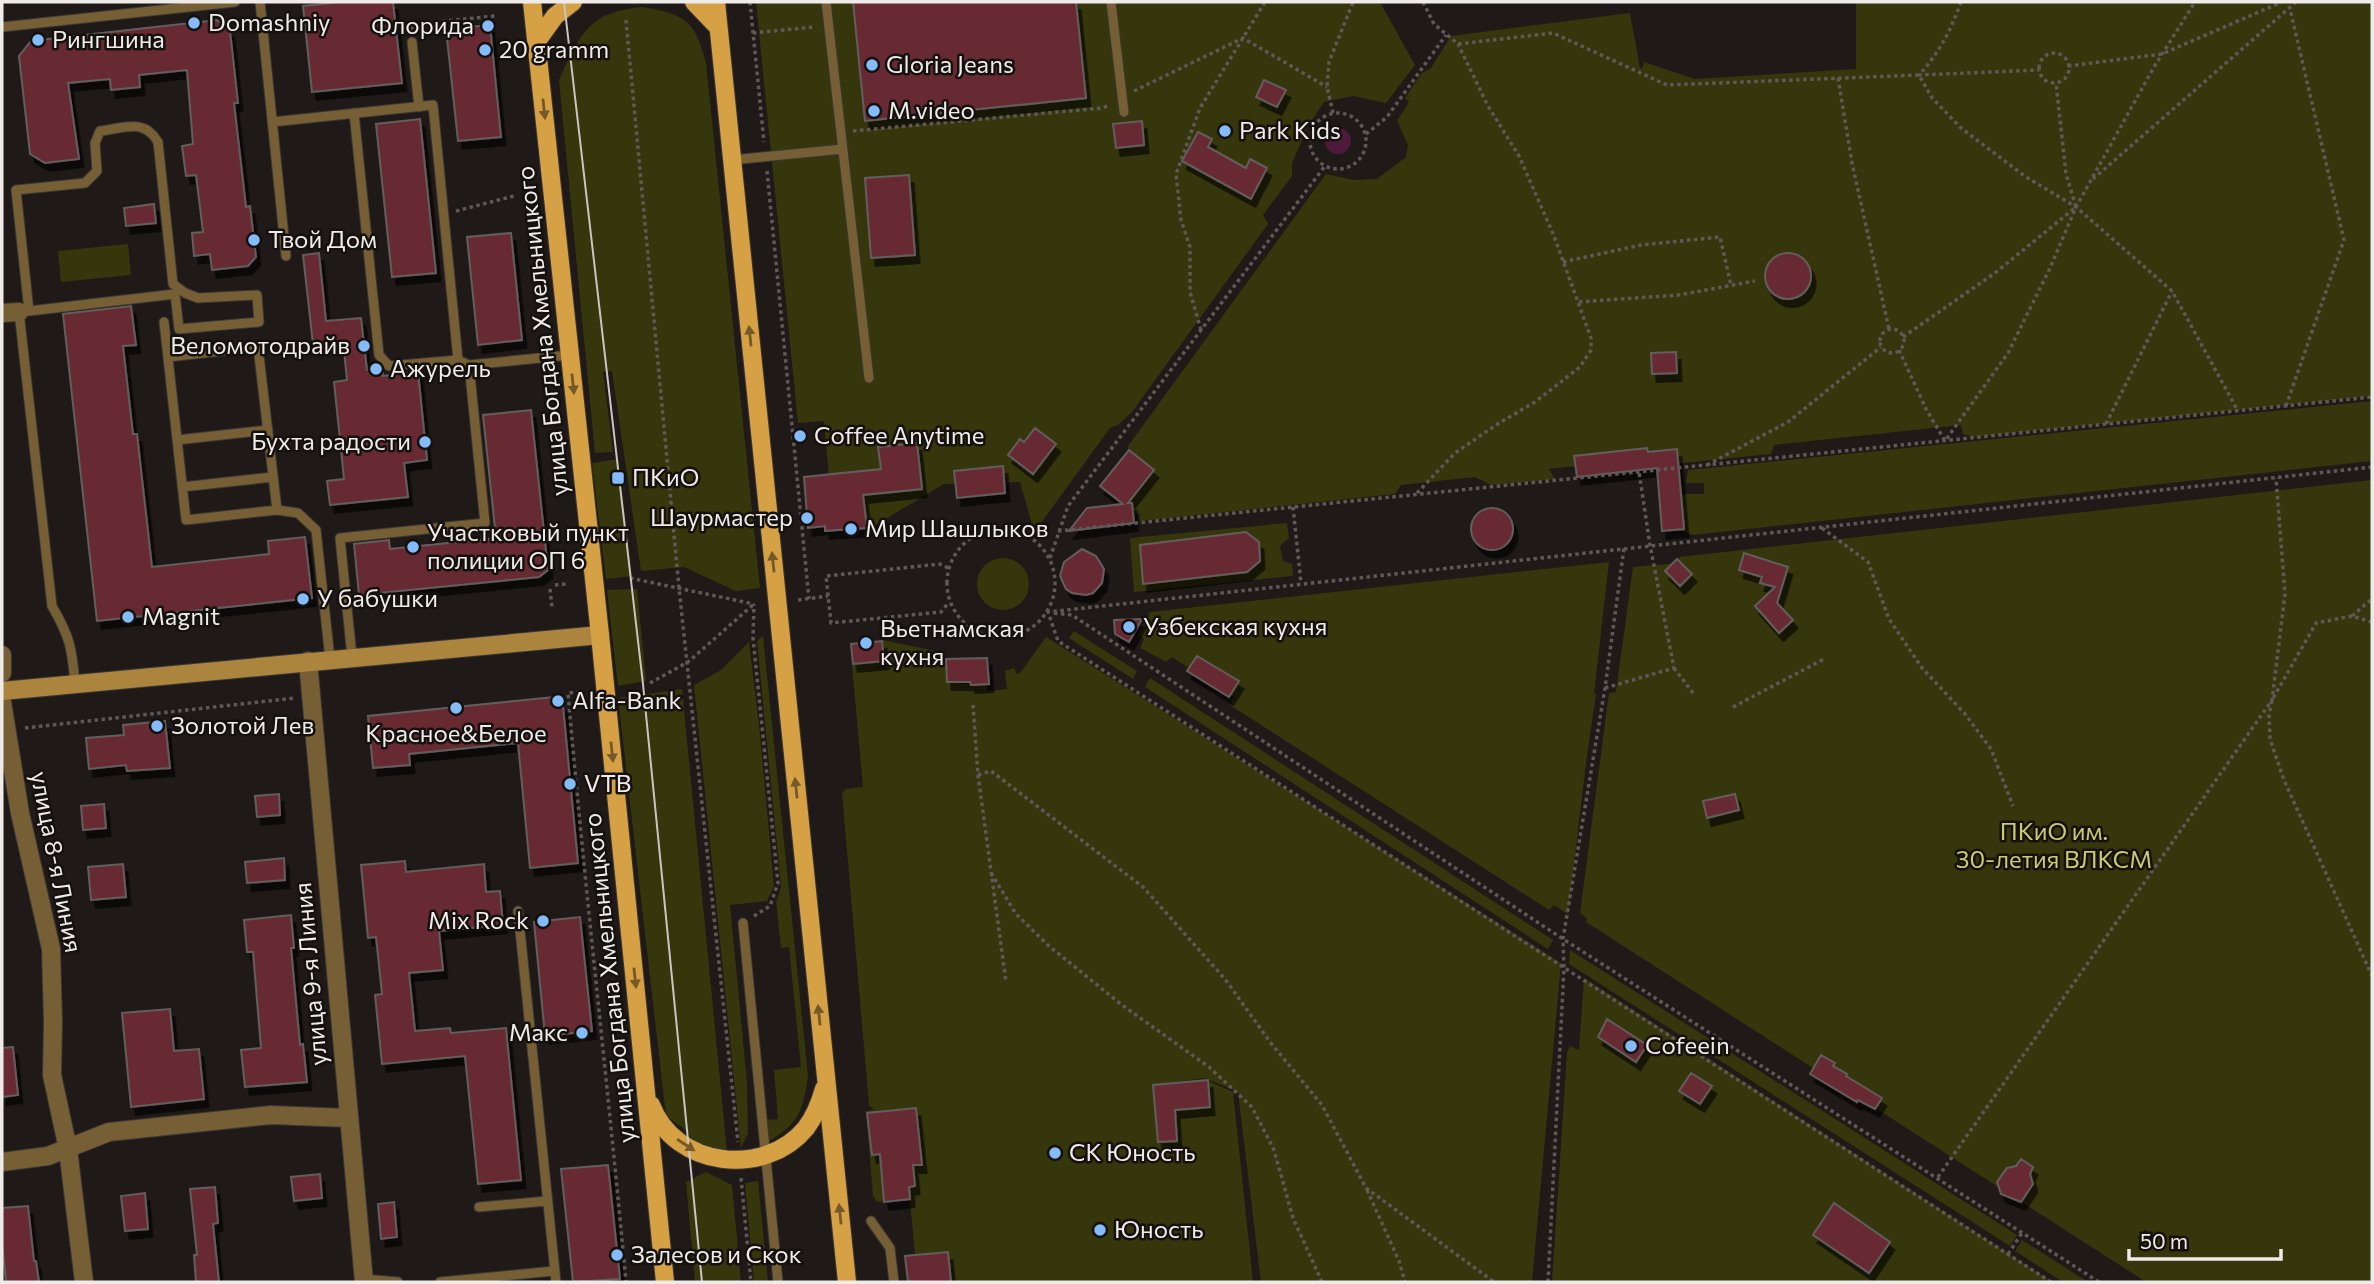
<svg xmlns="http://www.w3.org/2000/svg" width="2374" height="1284" font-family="Commissioner,sans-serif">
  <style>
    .green { fill: #35360c }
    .water { fill: #4d1a39 }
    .building { fill: #672b30; stroke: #645d5d; stroke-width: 2; filter: url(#shadow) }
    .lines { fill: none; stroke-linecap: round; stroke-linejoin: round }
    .lane-casing { stroke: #3c3734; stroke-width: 11 }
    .street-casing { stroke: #3c3734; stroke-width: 20 }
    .secondary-casing { stroke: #3c3734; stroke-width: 20 }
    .primary-casing { stroke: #3c3734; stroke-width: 20 }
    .path { stroke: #5e5956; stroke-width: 3.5; stroke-dasharray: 3.5 3.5; stroke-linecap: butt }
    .lane { stroke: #765e35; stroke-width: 9 }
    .street { stroke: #765e35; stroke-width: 18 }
    .secondary { stroke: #ab843e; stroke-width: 18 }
    .primary { stroke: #d5a144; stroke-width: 18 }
    .tram { stroke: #c9c5c3; stroke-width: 2 }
    .oneway { fill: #755929 }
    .poi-dot { fill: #84bbfb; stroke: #15110e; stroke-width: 2.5 }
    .labels { text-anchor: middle; stroke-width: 5; stroke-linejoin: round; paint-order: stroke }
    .poi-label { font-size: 24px; fill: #efebe9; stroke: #15110e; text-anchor: start }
    .street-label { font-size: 24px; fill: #efebe9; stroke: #15110e }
    .park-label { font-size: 24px; fill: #c8cb6e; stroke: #15110e }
  </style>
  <defs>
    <filter id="shadow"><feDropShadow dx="4.5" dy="8" stdDeviation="0" flood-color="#0009"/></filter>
  </defs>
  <rect width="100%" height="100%" fill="#1f1a17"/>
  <path class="green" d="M756,2H1380L1415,65L1386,103L1353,96L1324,102L1308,126L1292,163V176L1263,215L1268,224L1132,412L1118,425L1110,428L1038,527L1032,524L1020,482L944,484L869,529L865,508L832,511L824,421L798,423Z
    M1856,2H2372V396L1973,437L1963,434L1961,425L1774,445L1771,454L1664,465L1660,457L1549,469L1555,479L1491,485L1475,477L1401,485L1395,494L1140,521L1139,513L1108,516L1145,463L1129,450L1128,446L1326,174L1354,180L1377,179L1406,157L1408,145L1397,121L1409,102L1405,98L1422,73L1431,68L1451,36L1630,13L1640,68L1642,69L1644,62L1695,79L1856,69Z
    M642,7C685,14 695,20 706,63L760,588L736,591L684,567L641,571L612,371L603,372L613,452L595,453L559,80C580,35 588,12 642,7Z
    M128,244L131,275L61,282L58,251Z
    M2372,401V461L1693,535L1680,530C1673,519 1674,505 1681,494H1704V483H1686L1688,470Z
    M618,459L632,576L606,579L592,463Z
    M2372,480V1282H2146L1586,922L1587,918L1580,913L1609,693L1616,692L1633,567L1678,563L1679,557Z
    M1287,523L1289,538L1280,546L1283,561L1292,564L1293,576L1134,592L1130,538Z
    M977 584a26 26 0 1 1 52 0a26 26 0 1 1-52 0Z
    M1609,562L1594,693L1596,694L1587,755L1568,914L1554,905L1549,910L1230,705L1234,697L1172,657L1166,662L1140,648L1144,639L1139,635L1150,612Z
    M637,589L646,681L618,686L607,590Z
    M1074,631L1137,671L1133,679L1069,638Z
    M763,636L808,1076C803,1111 799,1124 767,1142L766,1120L778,1119L774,1070L801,1067L789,947L781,948L776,902L781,887L757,641Z
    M1046,637L1561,963L1532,1282H1261L1238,1092L1205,1078L1174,1082L1204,1079L1233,1092L1253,1282H908L905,1256L915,1255L910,1200L877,1202L873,1196L866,1111L874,1110L869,1105L842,793L846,789L863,787L852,665L884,661L883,640L935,651L962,684L986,682L987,691L1007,689L1005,671L1014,668L1017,674L1020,673Z
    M749,642L759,725L774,886L767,901L730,905L747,1082L748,1133L741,1148L694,685L721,670Z
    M1150,678L1553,940L1548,949L1145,687Z
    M682,689L727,1152L696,1143L683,1128L666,1116L618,698Z
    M1570,950L2017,1235L2010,1246L1569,964Z
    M1584,978L2052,1282H1552L1567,1053L1570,1046L1579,1050Z
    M706,1172L732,1185L741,1282H695L686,1182Z
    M758,1181L768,1282H754L745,1183Z
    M2022,1240L2088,1282H2063L2015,1251Z"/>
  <path class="water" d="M1325 141a13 13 0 1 1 26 0a13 13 0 1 1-26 0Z"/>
  <path class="building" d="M342,2H393L402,83L312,92L303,6Z
    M853,2H1076L1086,98L865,121Z
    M217,20L230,31L238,103H234L246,207L250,206L256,257L248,266L212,270L210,254L194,256L192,233L203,232L196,175L186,176L182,146L193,144L187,70L139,75L140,87L111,90L110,79L68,83L79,159L45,163L30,154L19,56L31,41Z
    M490,25L501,137L458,141L446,29Z
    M1264,80L1286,90L1277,107L1256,97Z
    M420,119L436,273L392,277L376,124Z
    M1142,121L1144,145L1116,148L1113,124Z
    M1198,132L1212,139L1208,147L1246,168L1250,159L1267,168L1251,199L1182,161Z
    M909,175L915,255L871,258L865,178Z
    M154,204L156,223L126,226L124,208Z
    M511,233L522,340L478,345L467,237Z
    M1765 276a23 23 0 1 1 46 0a23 23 0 1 1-46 0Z
    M319,253L326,321L361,318L367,370L382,369L383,376L418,372L427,460L404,463L408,497L330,505L327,481L344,479L334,382L347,380L343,341L313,344L303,255Z
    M131,306L136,345L123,346L133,434H137L152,567L269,554L268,541L305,537L312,598L97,621L63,314Z
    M1676,352L1677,373L1652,374L1651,353Z
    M531,410L548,570L539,577L359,595L354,544L389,540L390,549L496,538L483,415Z
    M1035,428L1056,444L1033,474L1008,455L1020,439L1024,442Z
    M917,443L922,489L863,495L867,528L825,531V526L808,528L804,477L881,469L878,447Z
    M1647,448L1648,452L1677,449L1684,529L1662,531L1657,468L1577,477L1574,456Z
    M1129,450L1154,470L1128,503H1132L1134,523L1069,531L1087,508L1123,504L1100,486Z
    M1003,466L1005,493L957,498L954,471Z
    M1471 529a21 21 0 1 1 42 0a21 21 0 1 1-42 0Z
    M1246,532L1259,542L1260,561L1247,572L1143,584L1140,545Z
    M1082,549L1096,556L1104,569L1102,583L1093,593L1086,595L1072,593L1066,589L1060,576L1064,562Z
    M1744,553L1788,567L1777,603L1793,620L1779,633L1755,606L1775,587L1760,583L1762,577L1739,570Z
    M1677,559L1692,574L1680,586L1665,571Z
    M1142,619L1129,642L1115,634L1114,620Z
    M882,641L884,661L853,664L851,644Z
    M1197,656L1239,681L1229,697L1187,671Z
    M987,658L989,684L971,685L970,682H947L946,659Z
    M554,697L563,706L578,863L530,868L518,743L409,754L410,765L373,768L368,716Z
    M165,721L170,768L127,771L126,765L89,769L86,738L124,735L123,725Z
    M279,794L280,815L257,817L255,796Z
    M1735,794L1739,810L1707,818L1703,801Z
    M104,804L106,828L83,830L81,806Z
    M284,858L285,880L247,883L245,862Z
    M405,861L406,872L484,864L486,892L500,891L503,925L439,931L443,970L409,973L415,1031L450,1028L451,1033L506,1028L521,1180L478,1184L465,1056L382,1064L375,995L382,994L376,937L368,938L361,865Z
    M123,864L126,897L91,900L88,867Z
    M291,915L294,948H291L300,1045L303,1044L307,1082L245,1087L241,1050L261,1048L253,952H247L244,920Z
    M580,917L592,1031L545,1036L534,922Z
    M170,1009L174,1051L199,1049L204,1099L131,1107L122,1013Z
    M1607,1019L1647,1045L1636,1062L1598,1037Z
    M13,1047L18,1095L2,1097V1048Z
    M1821,1055L1835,1063L1833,1066L1847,1074L1846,1076L1882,1098L1875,1109L1858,1100L1857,1102L1810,1074Z
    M1691,1073L1712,1086L1700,1104L1679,1091Z
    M1208,1080L1210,1107L1175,1110L1177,1141L1158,1142L1153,1085Z
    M916,1108L922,1165H913L915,1186L909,1187L910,1199L884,1202L880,1154L872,1155L867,1113Z
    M2021,1159L2033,1167L2030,1174L2033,1184L2021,1202L2001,1194L1997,1182L2007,1168L2016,1166Z
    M608,1165L620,1279L573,1282L561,1169Z
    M320,1174L322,1198L294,1201L291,1177Z
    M215,1187L218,1223L213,1224L219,1282H196L194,1255H197L190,1189Z
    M145,1193L148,1229L125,1231L121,1196Z
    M394,1202L397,1237L381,1239L378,1204Z
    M1834,1203L1890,1242L1869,1273L1813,1235Z
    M28,1206L34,1261H36L39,1282H6L2,1242V1208Z
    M948,1252L951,1282H908L905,1256Z"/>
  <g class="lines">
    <g class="lane-casing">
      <path id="lane" d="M260,2L286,256
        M826,2L869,378
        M1111,2L1124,112
        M2,27L235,2
        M412,42L419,107
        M354,113L379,355L389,366L458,360L469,365L570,355
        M272,122L433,105L458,360
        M732,160L843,149
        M29,311L16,190L85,183L97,171L95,143L100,131C125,128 144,118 158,142L173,284L185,293L198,298L257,295L259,322L179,329L175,294L29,311L19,312L52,606C70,637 72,648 75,684
        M164,322L186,520L277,510L298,513L316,530L330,659
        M168,357L258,347L277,510
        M177,440L268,430
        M182,487L273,477
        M352,657L340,538L485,523L469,365
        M518,911L556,1282
        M743,923L778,1282
        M479,1207L547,1201
        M871,1221L890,1248L894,1282
        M364,1279L398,1282
        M440,1282L554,1271"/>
    </g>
    <g class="street-casing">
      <path id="street" d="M2,313L19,312
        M2,655V673
        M308,661L364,1282
        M2,702L20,813L51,949L53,1022L52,1075L68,1149L84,1282
        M2,1162L48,1156L109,1132L271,1115L348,1118"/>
    </g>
    <g class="secondary-casing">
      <path id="secondary" d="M2,691L600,635"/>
    </g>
    <g class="primary-casing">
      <path id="primary" d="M532,2L600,635L665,1282
        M694,2L718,27
        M716,2L847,1282
        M537,41L555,16L573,2
        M651,1105C675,1168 765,1178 806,1128C815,1116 820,1103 824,1089"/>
    </g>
    <path class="path" d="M750,2L764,142
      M1423,2L1434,24L1458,44L1553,33L1667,85L1919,75L1932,98L1961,128L2026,177L2076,207L2172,291L2238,411
      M1961,2C1951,30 1939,53 1919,75L2039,70
      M626,20L679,588L738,1142
      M411,30L414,24L495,16
      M753,33L814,27
      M2039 68a15 15 0 1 1 30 0a15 15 0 1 1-30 0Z
      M2068,66L2162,54L2282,2
      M1838,78L1852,163L1889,329
      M1134,91L1243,38L1327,87
      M1310 141a28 28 0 1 1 56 0a28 28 0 1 1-56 0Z
      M1333,113L1327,87L1329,62L1353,2
      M853,131L1102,108L1110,105
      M1366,134L1387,117L1446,35
      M767,171L809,599
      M2093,179L2296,2
      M456,211L514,196
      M1563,262L1641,245L1720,237L1731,285
      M1579,302L1679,295L1755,281
      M1880 341a12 12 0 1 1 24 0a12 12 0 1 1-24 0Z
      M1201,330L1190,292V247L1181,220L1176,174L1200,108L1265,2
      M1903,337L1995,273L2076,207L2066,174L2056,83
      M1899,350L1926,409L1945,441L2008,353L2050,268L2076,207L2154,67L2195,2
      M2286,406L2344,240L2290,9
      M2106,424L2172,291
      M1707,465L1788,422L1881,347
      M1417,493L1455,453L1499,423L1535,402L1580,367L1591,350V338L1554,236L1519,156L1488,106L1458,44
      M1293,507L1301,583
      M1822,528L1868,562L1889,619L1922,668L1965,714L1991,749L2013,806
      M947 583a54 54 0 1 1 108 0a54 54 0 1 1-108 0Z
      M1058,531L2372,397
      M1050,558L1068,506L1325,166
      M948,568L940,564L826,576L831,623L941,612L949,602
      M630,578L754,604
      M555,585L566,584
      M550,589L552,607
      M798,600L828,596
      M1054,613L1072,615L1563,939L2099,1282
      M2352,616L2372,599
      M2372,622L2352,616L2316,623L2272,700L2269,715L2270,739L2284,780L2372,976
      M1674,668L1693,693
      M650,683L688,662L754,604
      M1605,688L1674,668L1650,545L1639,472
      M580,692L568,693C585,890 608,1086 626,1282
      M973,705L978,775L1006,982
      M1733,707L1824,659
      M25,728L295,698
      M978,775L991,771L1143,887L1225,979L1270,1042L1322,1105L1366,1188L1494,1282
      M991,873L1016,914L1049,946L1122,1005L1209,1067L1252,1107L1274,1150L1293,1218L1322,1282
      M754,916L770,906L778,883L753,638L754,604
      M1938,1177L2272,700L2285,594L2276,478
      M741,1178L751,1282
      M1367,1190L1399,1261L1405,1282
      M2008,1254L2022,1233
      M1548,1282L1564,968L1563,939L1605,688L1624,548
      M2051,1282L1058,641L1048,612L2372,467"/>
    <use href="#lane" class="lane"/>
    <use href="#street" class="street"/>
    <use href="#secondary" class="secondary"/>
    <use href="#primary" class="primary"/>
    <path class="tram" d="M564,2L643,684L702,1282"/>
  </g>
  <defs><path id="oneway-solid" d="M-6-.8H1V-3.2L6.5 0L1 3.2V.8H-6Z" transform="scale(1.75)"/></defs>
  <g class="oneway">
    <use href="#oneway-solid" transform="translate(544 109) rotate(84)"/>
    <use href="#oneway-solid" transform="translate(750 336) rotate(-96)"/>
    <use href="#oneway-solid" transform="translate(573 384) rotate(84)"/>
    <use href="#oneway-solid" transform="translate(773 562) rotate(-96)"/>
    <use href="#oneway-solid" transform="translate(612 752) rotate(84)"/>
    <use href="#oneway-solid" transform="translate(796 788) rotate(-96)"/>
    <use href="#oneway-solid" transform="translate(635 978) rotate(84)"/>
    <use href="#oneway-solid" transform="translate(819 1015) rotate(-96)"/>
    <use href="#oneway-solid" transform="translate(686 1145) rotate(33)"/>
    <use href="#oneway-solid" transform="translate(840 1214) rotate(-96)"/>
  </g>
  <g class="poi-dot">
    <circle cx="194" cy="23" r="7"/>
    <circle cx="488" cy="26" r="7"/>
    <circle cx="38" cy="40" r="7"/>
    <circle cx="485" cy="50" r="7"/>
    <circle cx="872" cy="65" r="7"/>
    <circle cx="874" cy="111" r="7"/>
    <circle cx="1225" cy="131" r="7"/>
    <circle cx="254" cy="240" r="7"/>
    <circle cx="364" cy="346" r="7"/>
    <circle cx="376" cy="369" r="7"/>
    <circle cx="800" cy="436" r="7"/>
    <circle cx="425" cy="442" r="7"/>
    <rect x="611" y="471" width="14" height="14" rx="3.5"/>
    <circle cx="807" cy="518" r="7"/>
    <circle cx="851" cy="529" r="7"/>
    <circle cx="413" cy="547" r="7"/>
    <circle cx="303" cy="599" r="7"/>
    <circle cx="128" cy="617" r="7"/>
    <circle cx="1129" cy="627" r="7"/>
    <circle cx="866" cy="643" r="7"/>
    <circle cx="558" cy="701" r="7"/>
    <circle cx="456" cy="708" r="7"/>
    <circle cx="157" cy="726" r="7"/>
    <circle cx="570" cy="784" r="7"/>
    <circle cx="543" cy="921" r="7"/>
    <circle cx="582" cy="1033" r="7"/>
    <circle cx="1631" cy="1046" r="7"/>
    <circle cx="1055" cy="1153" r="7"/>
    <circle cx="1100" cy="1230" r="7"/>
    <circle cx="617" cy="1255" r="7"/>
  </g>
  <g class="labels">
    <g class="poi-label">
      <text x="208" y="31">Domashniy</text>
      <text x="474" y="34" text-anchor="end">Флорида</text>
      <text x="52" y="48">Рингшина</text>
      <text x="499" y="58">20 gramm</text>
      <text x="886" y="73">Gloria Jeans</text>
      <text x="888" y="119">M.video</text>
      <text x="1239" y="139">Park Kids</text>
      <text x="268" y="248">Твой Дом</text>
      <text x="350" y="354" text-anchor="end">Веломотодрайв</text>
      <text x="390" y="377">Ажурель</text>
      <text x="814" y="444">Coffee Anytime</text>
      <text x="411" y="450" text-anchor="end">Бухта радости</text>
      <text x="632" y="486">ПКиО</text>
      <text x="793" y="526" text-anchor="end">Шаурмастер</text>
      <text x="865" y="537">Мир Шашлыков</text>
      <text x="427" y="541">Участковый пункт<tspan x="427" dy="28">полиции ОП 6</tspan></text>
      <text x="317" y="607">У бабушки</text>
      <text x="142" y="625">Magnit</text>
      <text x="1143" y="635">Узбекская кухня</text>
      <text x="880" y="637">Вьетнамская<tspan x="880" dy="28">кухня</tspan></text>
      <text x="572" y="709">Alfa-Bank</text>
      <text x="171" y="734">Золотой Лев</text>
      <text x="456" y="742" text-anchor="middle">Красное&amp;Белое</text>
      <text x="584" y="792">VTB</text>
      <text x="529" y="929" text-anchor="end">Mix Rock</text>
      <text x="568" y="1041" text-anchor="end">Макс</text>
      <text x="1645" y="1054">Cofeein</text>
      <text x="1069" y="1161">СК Юность</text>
      <text x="1114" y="1238">Юность</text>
      <text x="631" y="1263">Залесов и Скок</text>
    </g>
    <g class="street-label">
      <text transform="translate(543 331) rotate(-96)" y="8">улица Богдана Хмельницкого</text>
      <text transform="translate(56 862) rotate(79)" y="8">улица 8-я Линия</text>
      <text transform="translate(311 974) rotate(-95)" y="8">улица 9-я Линия</text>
      <text transform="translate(610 978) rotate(-96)" y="8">улица Богдана Хмельницкого</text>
    </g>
    <g class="park-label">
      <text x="2054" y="840">ПКиО им.<tspan x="2054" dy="28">30-летия ВЛКСМ</tspan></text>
    </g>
  </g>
  <rect width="2374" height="1284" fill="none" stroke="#efebe9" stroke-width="7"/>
  <path d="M2129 1249v10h152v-10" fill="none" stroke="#efebe9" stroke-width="3.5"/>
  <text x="2140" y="1249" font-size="21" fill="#efebe9" stroke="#15110e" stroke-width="5" paint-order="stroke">50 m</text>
</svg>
